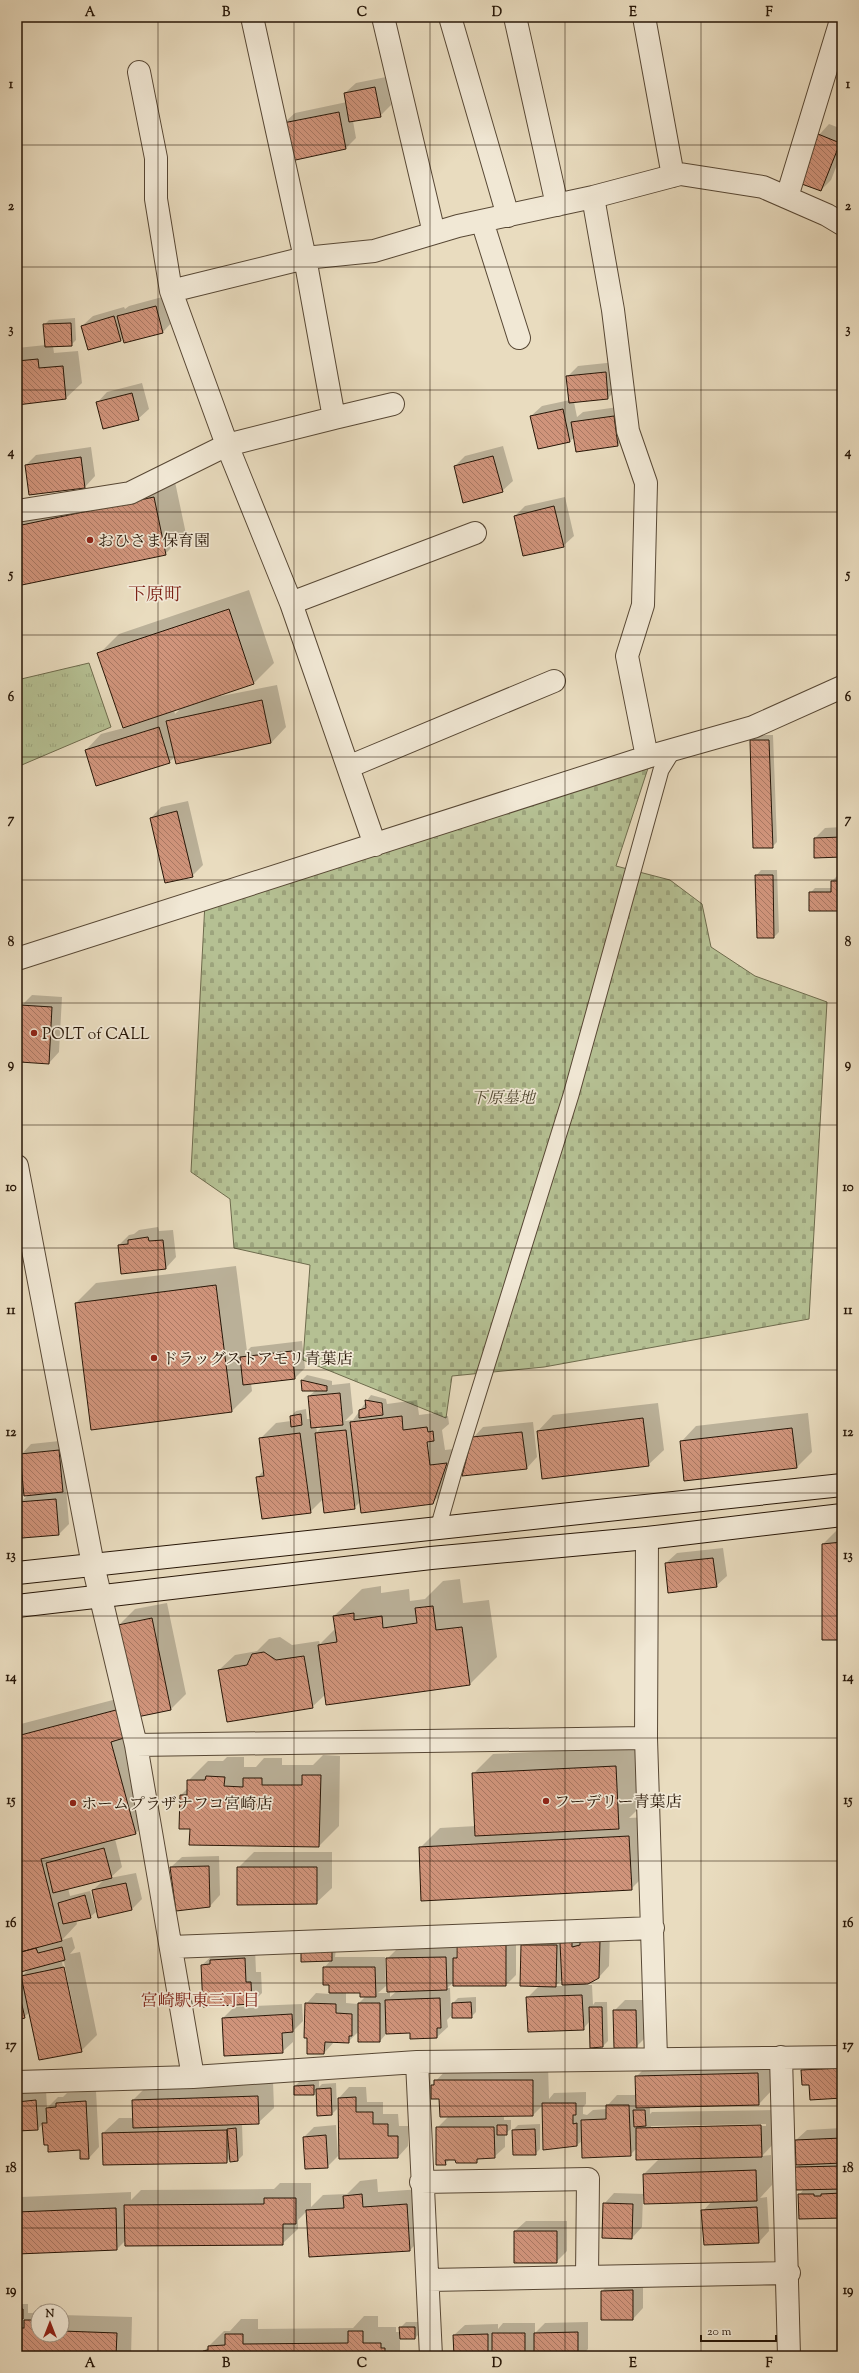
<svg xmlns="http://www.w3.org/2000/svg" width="859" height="2373" font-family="'Sorts Mill Goudy','Noto Serif JP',serif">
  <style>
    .cemetery { fill: url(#cemetery-stones); stroke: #6e6b4d }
    .park { fill: url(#park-tufts); stroke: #6e6b4d }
    .shadow { fill: #0003; fill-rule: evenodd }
    .building { fill: url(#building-back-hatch); stroke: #271607 }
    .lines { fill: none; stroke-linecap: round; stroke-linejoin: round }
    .lane-casing { stroke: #584835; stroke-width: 17 }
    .street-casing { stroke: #584835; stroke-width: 24 }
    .secondary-casing { stroke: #271607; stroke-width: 24 }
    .lane { stroke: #f1e8d5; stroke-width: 15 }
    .street { stroke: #f1e8d5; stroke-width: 22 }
    .secondary { stroke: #f1e8d5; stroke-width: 22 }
    .grid { fill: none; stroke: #271607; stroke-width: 1; stroke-opacity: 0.55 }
    .poi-dot { fill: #8f2418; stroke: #f1e8d5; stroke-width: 1.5 }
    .labels { text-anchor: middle; stroke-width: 3.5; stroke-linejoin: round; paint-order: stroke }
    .poi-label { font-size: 16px; fill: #271607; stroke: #f1e8d5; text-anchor: start }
    .park-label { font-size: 16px; font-style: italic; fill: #524931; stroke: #f1e8d5 }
    .neighbourhood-label { font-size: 17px; fill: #7a1f14; stroke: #f1e8d5 }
    .quarter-label { font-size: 18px; fill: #7a1f14; stroke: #f1e8d5 }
    .neatline { fill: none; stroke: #271607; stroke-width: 1.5 }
    .grid-label { font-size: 13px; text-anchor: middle; font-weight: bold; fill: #271607 }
  </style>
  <defs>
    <pattern id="cemetery-stones" width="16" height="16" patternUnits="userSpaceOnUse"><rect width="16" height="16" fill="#b5c093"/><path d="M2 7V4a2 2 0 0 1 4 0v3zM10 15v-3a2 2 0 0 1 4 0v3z" fill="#9ca47d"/></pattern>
    <pattern id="park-tufts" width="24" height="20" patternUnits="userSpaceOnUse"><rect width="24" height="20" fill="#b5c093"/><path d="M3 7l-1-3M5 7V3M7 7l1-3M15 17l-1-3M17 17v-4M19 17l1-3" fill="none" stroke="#9ca47d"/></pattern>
    <pattern id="building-back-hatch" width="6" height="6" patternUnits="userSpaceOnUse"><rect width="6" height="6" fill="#d0947b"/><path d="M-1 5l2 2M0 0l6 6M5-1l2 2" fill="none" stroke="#a97863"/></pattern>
  </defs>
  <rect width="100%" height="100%" fill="#e9dcbf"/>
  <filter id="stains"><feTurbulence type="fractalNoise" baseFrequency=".005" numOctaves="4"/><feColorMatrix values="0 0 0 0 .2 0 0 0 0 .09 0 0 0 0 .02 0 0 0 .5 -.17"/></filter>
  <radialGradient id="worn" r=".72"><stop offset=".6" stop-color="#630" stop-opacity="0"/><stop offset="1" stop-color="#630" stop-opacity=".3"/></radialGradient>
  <path class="cemetery" d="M651,759L616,866L670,880L702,904L711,947L755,976L827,1002L809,1319L544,1367L452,1376L446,1418L303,1360L310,1265L234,1248L230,1199L191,1172L205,902Z"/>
  <path class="park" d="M89,663L111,727L17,767V680Z"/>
  <path class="shadow" d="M386,77L391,105L380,116L353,121L356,138L346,148L292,159L284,123L295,113L347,102L345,93L356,83Z
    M829,124L842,129V152L831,180L821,190L819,135Z
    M166,296L173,321L163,332L125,342L124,337L121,340L89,349L82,326L93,316L124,307L125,309L129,306Z
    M75,318L76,340L71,345L53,346L54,353L78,351L82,383L66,398L17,404V348L46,345L44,325L49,320Z
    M616,362L618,388L608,398L574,402L577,417L583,412L625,406L628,435L618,445L575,437L570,441L538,448L531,416L542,406L570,400L568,376L578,366Z
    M142,383L149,409L138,419L97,403L107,392Z
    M17,436L19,457L17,460Z
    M503,446L513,481L502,491L455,466L465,456Z
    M91,447L95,476L85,487L30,494L26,465L36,455Z
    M174,477L186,534L165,554L17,585V510Z
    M565,497L574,536L563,546L515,516L525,506Z
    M249,590L274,663L254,683L206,699L277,685L286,727L271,743L175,757L169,762L86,750L101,734L124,728L99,654L119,634ZM181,708L175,714L174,710Z
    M756,735H773L777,842L772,847L751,741Z
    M188,801L203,865L192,876L151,818L161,807Z
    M842,827V856L815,838L825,828Z
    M761,870H777L779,932L774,937L756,876Z
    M837,876H842V910L810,893L815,888H832V881Z
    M32,995L62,997L59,1052L49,1063L22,1049H17V1006H21Z
    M158,1227L159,1231L173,1230L176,1257L166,1268L119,1245L129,1235L134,1234L139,1230Z
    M17,1233H20L24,1259L17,1266Z
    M236,1266L247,1351L251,1347L302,1341L305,1368L295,1378L251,1383L252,1391L232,1411L92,1429L76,1303L96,1283Z
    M307,1375L332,1381V1385L350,1383L353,1413L345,1421L353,1420L371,1395L386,1399L387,1404L417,1400L419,1415L442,1412L443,1417L448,1416L449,1424L442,1430L445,1450L462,1448L448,1488L432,1503L360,1502L354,1508L323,1499L310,1512L257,1478L264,1470L260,1439L276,1423L291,1421V1416L296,1411L306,1409L307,1419H311L309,1396L316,1390H303L302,1380ZM324,1425L317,1432L316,1426Z
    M658,1403L664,1450L648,1465L543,1478L538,1431L553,1415Z
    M808,1413L812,1452L797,1467L681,1442L696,1426Z
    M533,1422L537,1457L527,1468L464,1475L473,1438L483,1427Z
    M69,1440L73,1480L66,1487L69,1524L59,1534L20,1503L28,1495L21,1455L31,1444Z
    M842,1528V1639L823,1544L838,1529Z
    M723,1548L727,1576L716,1586L666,1563L677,1553Z
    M460,1579L463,1603L489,1600L497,1657L469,1685L326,1694L312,1707L219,1670L235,1655L257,1651L269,1639L280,1637L292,1645L319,1641L320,1644L336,1628L334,1616L362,1589L381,1586V1593L409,1589L410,1601L425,1599L443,1581Z
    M167,1603L186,1694L170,1710L137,1716L151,1818L136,1833L115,1839L122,1867L110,1878L136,1873L142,1899L132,1909L93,1890L105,1879L68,1888L70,1896L90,1891L96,1912L90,1917L76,1920L77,1924L62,1940L72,1937L75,1948L70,1954L80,1952L97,2035L81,2051L30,2012L24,2017L17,2019V1976L23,1975L30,1968L17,1972V1725L132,1695L119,1625L135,1609ZM62,1962H64L80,2040H78Z
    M636,1747L639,1808L629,1818L649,1817L651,1869L631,1889L420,1848L440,1828L476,1826L473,1774L493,1754Z
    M323,1755L340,1756L339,1826L319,1846L190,1844L191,1828L181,1795L188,1788V1781L208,1761H223L227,1757H244V1767H256L264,1758H282V1765H313Z
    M254,1852H332V1888L316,1903L238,1868Z
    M219,1856L220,1895L210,1906L171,1867L182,1857Z
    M610,1931L609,1966L599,1977L585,1985H592L593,2005L595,2002H607L608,2041L603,2046L590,2021L583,2029L527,1998L539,1986L522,1945L532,1935ZM563,1979V1986H555Z
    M516,1935V1975L506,1985L454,1982L447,1988H450L451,2016L447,2020L448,2027L437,2037L411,2038V2032L387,2033L380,2041L359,2031L348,2042L335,2041L324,2053L306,2004L316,1993L330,1994V1984L324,1968L331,1960L302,1961L337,1941L335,1957H385L386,1986L378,1993H388L387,1959L398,1948L456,1947V1957ZM390,1991H397L390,1997ZM346,1992H361L366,1996L358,2004L346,2003Z
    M255,1948L256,1972H261L262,1993L252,2003L202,1965L213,1955Z
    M476,1997V2012L471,2017L453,2003L458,1998Z
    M625,2000H646L647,2036L636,2047L614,2011Z
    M302,2004L303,2021L293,2031V2042L282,2052L223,2018L234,2007Z
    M773,2058L774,2088L759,2104L650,2107V2114L652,2112L776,2110L777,2140L762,2156L771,2155L772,2185L760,2198L767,2197L769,2231L759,2242L705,2244L703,2211L712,2201L645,2196H643L642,2227L632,2238L604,2204L614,2193L645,2194L644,2174L660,2158L637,2148L630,2155L583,2140L577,2145L544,2149L543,2105L533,2115H504V2120H511V2129L505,2134V2147L494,2157L480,2158L476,2162L450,2159L445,2164L437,2128L449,2116L432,2085L451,2065H548L549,2099L554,2093L586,2092V2104L583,2107V2114L587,2115L593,2110L607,2109V2106L617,2095H637L636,2077L652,2061ZM766,2124V2126L651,2128V2126Z
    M842,2059V2097L810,2084L802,2071L813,2060Z
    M273,2081L274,2108L258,2123L242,2124L243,2155L238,2160L230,2158L227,2162L104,2164L103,2133L119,2118H133V2100L148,2085Z
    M300,2081H319V2087L322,2084L336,2083L337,2109L332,2114L317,2090L314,2094L295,2086Z
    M349,2087H366L367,2102H383V2114H398L399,2126H408V2146L398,2157L339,2098Z
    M46,2090L47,2108L58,2097H63L67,2093L96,2091L99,2147L89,2158L81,2149L45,2144L43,2123L38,2129L17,2130V2093Z
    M540,2124V2149L535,2154L513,2130L518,2125Z
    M336,2125L338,2156L327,2167L304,2137L314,2127Z
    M842,2128V2217L799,2195L804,2189L796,2168L800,2164L796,2140L807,2130Z
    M377,2179L378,2192L422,2189L425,2235L410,2250L307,2211L298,2220V2229L282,2244L126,2240L117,2249L17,2253V2201L21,2197L131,2192V2200L141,2190L274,2189L280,2183H311V2207L323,2195L347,2194L360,2181Z
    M526,2221H567V2251L556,2262L515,2231Z
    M643,2280V2308L633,2319L602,2291L612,2281Z
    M17,2304H28V2313H33L41,2305H58V2311H38V2335H62V2315L132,2317L131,2356H17V2321L20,2318H17Z
    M364,2316H378V2327H396V2332H401L400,2328L406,2322H420V2333L415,2338H400V2356H204V2351L224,2331H230L241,2319H258V2329L353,2328Z
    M588,2322V2349L582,2356H535V2351L530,2356H455L454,2335L465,2325L498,2324V2329L503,2323H535V2333L545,2323Z
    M148,2352H156V2356H143Z"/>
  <path class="building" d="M375,87L381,117L349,122L344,93Z
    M339,112L346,149L291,161L283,123Z
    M818,134L840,143L821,191L799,183Z
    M156,306L163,333L124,343L117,316Z
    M114,316L121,341L88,350L81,326Z
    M71,323L72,346L45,347L43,324Z
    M38,359L39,368L63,366L66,399L17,405V361Z
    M606,372L608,399L569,403L566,376Z
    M132,393L139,420L103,429L96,402Z
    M563,409L570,442L538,449L530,416Z
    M614,416L618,446L576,452L571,422Z
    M493,456L503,492L463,503L454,466Z
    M81,457L85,488L29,495L25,465Z
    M154,497L166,555L17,586V526Z
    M554,506L564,547L523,556L514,516Z
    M229,609L254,684L123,728L97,653Z
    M262,700L271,743L176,764L166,721Z
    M159,727L170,763L96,786L85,750Z
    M750,740H769L773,848H753Z
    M177,811L193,877L165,883L150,818Z
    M842,837V857L814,858V838Z
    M755,875H773L774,938H757Z
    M831,881H842V911H809V892H831Z
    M20,1005L52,1007L49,1064L20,1062L21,1050H17V1016H20Z
    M842,1120V1172H840Z
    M148,1237L149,1241L163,1240L166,1269L121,1274L118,1245L128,1244V1240Z
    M216,1285L232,1412L91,1430L75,1303Z
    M292,1351L295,1379L243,1385L240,1357Z
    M301,1380L327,1386V1391H302Z
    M340,1393L343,1425L311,1428L308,1396Z
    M365,1400L382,1403L383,1415L359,1418V1410L366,1408Z
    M301,1414L302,1425L291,1427L290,1416Z
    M402,1416L403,1430L427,1427L428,1432L433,1431L434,1441L427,1442L430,1465L447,1463L433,1504L361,1513L350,1422Z
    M643,1418L649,1466L542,1479L537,1431Z
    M792,1428L797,1468L684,1481L680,1441Z
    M346,1430L355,1509L324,1513L315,1433Z
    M522,1432L527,1469L462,1476L472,1437Z
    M300,1433L311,1513L262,1519L256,1477L264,1476L259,1438Z
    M59,1450L63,1492L24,1496L20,1454Z
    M56,1499L59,1535L22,1538L18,1502Z
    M842,1542V1640H822V1544Z
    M713,1558L717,1587L668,1593L665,1563Z
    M433,1606L436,1630L462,1627L470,1685L326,1705L318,1645L337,1642L333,1616L354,1613V1620L382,1616L383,1628L417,1623L415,1608Z
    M152,1618L171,1710L137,1717L118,1625Z
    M264,1652L276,1660L304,1656L313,1708L227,1722L218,1670L247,1665L252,1654Z
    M116,1710L124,1738L111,1742L136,1834L41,1859L62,1941L17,1953V1736Z
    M839,1740H842V1785H839Z
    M616,1766L619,1829L475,1836L472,1773Z
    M302,1775H321L319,1847L189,1845L190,1829H179L180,1795H187V1780H205L206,1776L225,1777L224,1786L243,1787V1778H262V1785H302Z
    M629,1836L632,1890L421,1901L419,1847Z
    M104,1848L112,1878L53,1893L46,1863Z
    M209,1866L210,1907L176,1911L170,1867Z
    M237,1867H317V1904L237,1905Z
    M126,1883L132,1910L98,1918L92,1890Z
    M85,1895L91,1918L63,1924L58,1903Z
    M580,1940L600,1941L599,1978L588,1984L562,1985L560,1943L572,1942V1947L580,1945Z
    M457,1944L506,1945V1986H453V1958H457Z
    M521,1945H557L556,1987L520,1986Z
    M332,1946V1961L301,1962V1947Z
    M62,1947L65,1960L17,1973V1953L36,1948L38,1953Z
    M446,1957L447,1990L387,1992L386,1958Z
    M245,1958L246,1982H251L252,2004L203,2007L201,1965L210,1964V1960Z
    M64,1967L82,2052L39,2060L21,1976Z
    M323,1967H375L376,1997H360V1993H329V1985H323Z
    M17,1984L25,2018L17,2020Z
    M582,1995L584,2030L528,2032L526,1997Z
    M440,1998L441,2028H437V2038L410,2039V2033L386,2034L385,2000Z
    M471,2002L472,2018H452V2003Z
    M305,2003L336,2004V2013L352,2014V2036H349V2043L325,2042L324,2054H307V2038H304Z
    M358,2003H380V2042H358Z
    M589,2007H602L603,2047L590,2048Z
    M613,2010H636L637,2048H614Z
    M292,2014L293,2032L282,2033L283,2053L224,2056L222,2018Z
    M842,2068V2098L810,2100L809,2085H802L801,2070Z
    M758,2073L759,2105L636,2108L635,2076Z
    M434,2080H533V2116L440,2117L439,2099H431V2085H434Z
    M314,2085V2095H294V2086Z
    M331,2088L332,2115L317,2116L316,2089Z
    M258,2096L259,2124L133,2128L132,2100Z
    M356,2097V2112H373V2124H388V2136H398V2158L339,2159L338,2098Z
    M36,2100L38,2130L17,2131V2102Z
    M86,2101L89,2159H80V2150L48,2152V2145H44L42,2123H47L46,2108L56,2107V2103Z
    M542,2103H576V2115H573V2124L577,2123V2146L543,2150Z
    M606,2105H629L631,2156L582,2158L581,2120L606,2119Z
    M633,2110H645L646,2126L634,2127Z
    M497,2125H507V2135H497Z
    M761,2125L762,2157L636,2160V2128Z
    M436,2127H494L495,2158L477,2159V2163H456L455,2160H445L446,2165H436Z
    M236,2128L238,2161L230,2162L227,2129Z
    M535,2129L536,2155H513L512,2130Z
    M227,2130V2163L103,2165L102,2133Z
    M326,2135L328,2168L305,2169L303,2137Z
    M842,2138V2163L796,2165L795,2140Z
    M842,2166V2189L796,2190L795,2167Z
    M756,2170L757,2201L644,2204L643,2174Z
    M842,2193V2218L799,2219L798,2194H814V2196H821V2194Z
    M362,2194L363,2207L407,2204L410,2251L309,2257L306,2210L344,2208L343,2196Z
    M264,2198H296V2224H283V2245L125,2246L124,2205L264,2204Z
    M603,2203L633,2204L632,2239L602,2238Z
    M757,2207L759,2243L704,2245L701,2210Z
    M116,2208L117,2250L17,2254V2212Z
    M514,2231H557V2263H514Z
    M633,2290V2320H601V2291Z
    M17,2309H23V2319H17Z
    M24,2320H38V2335H62V2331L117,2333L116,2356H17V2328H24Z
    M399,2327H415V2339H400Z
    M348,2331H363V2343H381V2348H385V2356H203V2351L208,2350V2346L225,2345V2334H243V2344L348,2343Z
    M578,2332V2356H534V2333Z
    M492,2333H525V2356H492Z
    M488,2334V2356H454L453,2335Z"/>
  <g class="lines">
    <g class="lane-casing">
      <path id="lane" d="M438,1528L456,1465L571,1095L661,770L674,749"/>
    </g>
    <g class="street-casing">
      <path id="street" d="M383,17L434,233
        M450,17L508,216
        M515,17L557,205
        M644,17L673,176
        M139,72L156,158V199L171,291L227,445L291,603L375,845
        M593,197L613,310L628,431L646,483L643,605L627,656L647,757
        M787,197L842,17
        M482,221L519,338
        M171,291L305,258L252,17
        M334,418L393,404
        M17,511L130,493L227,445L334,418L305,258L374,251L458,226L593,197L680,174L763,187L827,215L842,224
        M291,603L475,533
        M348,767L554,681
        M17,959L647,757L753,727L842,687
        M17,1166L93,1565L136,1745L193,2077
        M647,1538L646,1738L656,2058
        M136,1745L646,1738
        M171,1947L653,1928
        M781,2057L789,2356
        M417,2062L431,2356
        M17,2082L193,2077L417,2062L842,2057
        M421,2182L588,2179L587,2276
        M428,2280L789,2273"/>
    </g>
    <g class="secondary-casing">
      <path id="secondary" d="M17,1573L842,1485
        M17,1606L431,1558L647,1538L842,1515"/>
    </g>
    <use href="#lane" class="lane"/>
    <use href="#street" class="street"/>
    <use href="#secondary" class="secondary"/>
  </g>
  <path class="grid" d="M158,17V2356M294,17V2356M430,17V2356M565,17V2356M701,17V2356M17,145H842M17,267H842M17,390H842M17,512H842M17,635H842M17,757H842M17,880H842M17,1003H842M17,1125H842M17,1248H842M17,1370H842M17,1493H842M17,1616H842M17,1738H842M17,1861H842M17,1983H842M17,2106H842M17,2228H842"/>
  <g class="poi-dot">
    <circle cx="90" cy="540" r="4"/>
    <circle cx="34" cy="1033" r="4"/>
    <circle cx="154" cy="1358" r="4"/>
    <circle cx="546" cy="1801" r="4"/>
    <circle cx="73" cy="1803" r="4"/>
  </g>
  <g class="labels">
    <g class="poi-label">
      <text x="98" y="546">おひさま保育園</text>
      <text x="42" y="1039">POLT of CALL</text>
      <text x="162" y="1364">ドラッグストアモリ青葉店</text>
      <text x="554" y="1807">フーデリー青葉店</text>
      <text x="81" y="1809">ホームプラザナフコ宮崎店</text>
    </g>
    <g class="park-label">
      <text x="503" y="1103">下原墓地</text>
    </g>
    <g class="neighbourhood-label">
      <text x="200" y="2006">宮崎駅東三丁目</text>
    </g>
    <g class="quarter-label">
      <text x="155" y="600">下原町</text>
    </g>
  </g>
  <rect width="859" height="2373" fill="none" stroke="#e9dcbf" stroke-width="44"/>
  <g transform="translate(50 2323)"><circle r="19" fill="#f1e8d5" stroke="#a09483"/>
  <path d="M0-3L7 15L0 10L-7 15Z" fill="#8f2418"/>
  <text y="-6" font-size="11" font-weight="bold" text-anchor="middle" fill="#271607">N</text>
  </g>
  <path d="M701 2335v6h75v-6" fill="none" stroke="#271607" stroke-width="2"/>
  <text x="707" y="2335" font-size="12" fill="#271607" stroke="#f1e8d5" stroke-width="3" paint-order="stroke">20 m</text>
  <rect x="22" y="22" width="815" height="2329" class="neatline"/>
  <g class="grid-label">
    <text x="90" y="16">A</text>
    <text x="226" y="16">B</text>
    <text x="362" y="16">C</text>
    <text x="497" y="16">D</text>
    <text x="633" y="16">E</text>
    <text x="769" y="16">F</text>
    <text x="11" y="88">1</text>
    <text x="848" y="88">1</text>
    <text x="11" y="210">2</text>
    <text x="848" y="210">2</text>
    <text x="11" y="333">3</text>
    <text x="848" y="333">3</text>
    <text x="11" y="456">4</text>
    <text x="848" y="456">4</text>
    <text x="11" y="578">5</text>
    <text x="848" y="578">5</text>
    <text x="11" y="701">6</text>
    <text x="848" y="701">6</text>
    <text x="11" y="823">7</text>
    <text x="848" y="823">7</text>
    <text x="11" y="946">8</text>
    <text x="848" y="946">8</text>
    <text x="11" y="1068">9</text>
    <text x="848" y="1068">9</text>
    <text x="11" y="1191">10</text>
    <text x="848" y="1191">10</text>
    <text x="11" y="1314">11</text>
    <text x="848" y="1314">11</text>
    <text x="11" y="1436">12</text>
    <text x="848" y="1436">12</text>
    <text x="11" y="1559">13</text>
    <text x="848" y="1559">13</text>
    <text x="11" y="1681">14</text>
    <text x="848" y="1681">14</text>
    <text x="11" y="1804">15</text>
    <text x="848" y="1804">15</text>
    <text x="11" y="1927">16</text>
    <text x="848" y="1927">16</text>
    <text x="11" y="2049">17</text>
    <text x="848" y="2049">17</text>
    <text x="11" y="2172">18</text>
    <text x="848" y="2172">18</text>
    <text x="11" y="2294">19</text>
    <text x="848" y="2294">19</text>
    <text x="90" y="2367">A</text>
    <text x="226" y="2367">B</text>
    <text x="362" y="2367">C</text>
    <text x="497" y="2367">D</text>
    <text x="633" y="2367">E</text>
    <text x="769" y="2367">F</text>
  </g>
  <rect width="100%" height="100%" filter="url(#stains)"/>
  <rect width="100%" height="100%" fill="url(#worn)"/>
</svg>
